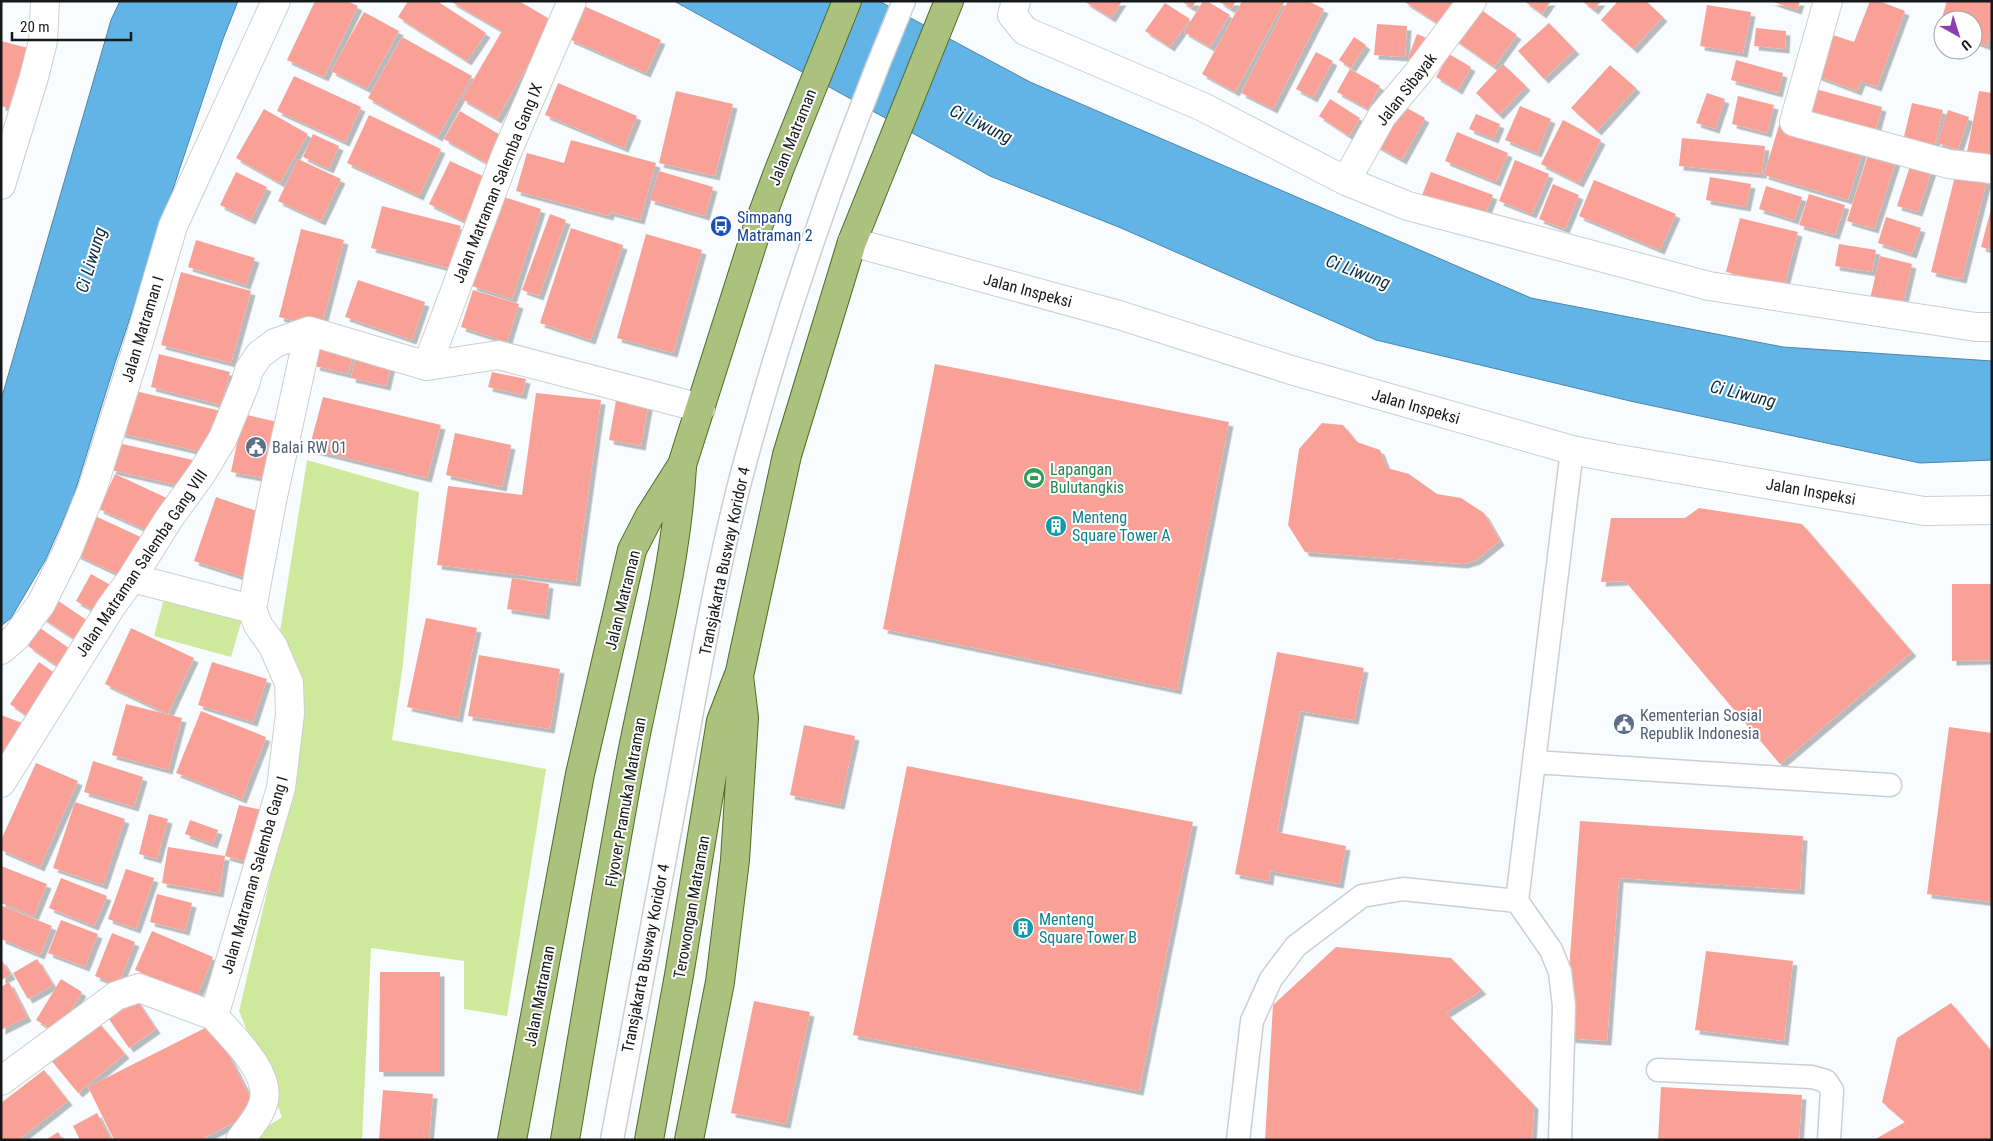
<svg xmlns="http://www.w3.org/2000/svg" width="1993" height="1141" font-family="'Roboto Condensed',sans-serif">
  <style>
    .green { fill: #cfe99c }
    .water { fill: #62b4e6; stroke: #4c85a8 }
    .building { fill: #faa197; filter: url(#shadow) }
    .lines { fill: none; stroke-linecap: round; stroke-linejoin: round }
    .service-casing { stroke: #ccced2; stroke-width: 25 }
    .minor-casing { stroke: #ccced2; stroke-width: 30 }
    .tertiary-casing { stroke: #ccced2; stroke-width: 30 }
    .primary-casing { stroke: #536b23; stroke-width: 30 }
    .service { stroke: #fff; stroke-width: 22 }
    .minor { stroke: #fff; stroke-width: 28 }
    .tertiary { stroke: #fff; stroke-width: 28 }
    .primary { stroke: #abc17e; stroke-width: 28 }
    .labels { text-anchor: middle; stroke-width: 4; stroke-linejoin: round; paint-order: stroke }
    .street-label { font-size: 16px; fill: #171819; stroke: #fff }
    .transit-label { font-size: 16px; fill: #164399; stroke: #fff; text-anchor: start }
    .service-label { font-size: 16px; fill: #4e5e75; stroke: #fff; text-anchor: start }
    .leisure-label { font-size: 16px; fill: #27864d; stroke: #fff; text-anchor: start }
    .culture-label { font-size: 16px; fill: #0d838f; stroke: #fff; text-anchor: start }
    .water-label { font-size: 18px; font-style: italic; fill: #092e43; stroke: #fff }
  </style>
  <defs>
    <filter id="shadow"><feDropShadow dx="4.5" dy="4.5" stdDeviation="0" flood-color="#0004"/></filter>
  </defs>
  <rect width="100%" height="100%" fill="#f9fcff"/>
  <path class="green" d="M307,460L419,492L403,664L392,740L546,769L507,1016L464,1009V961L371,948L362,1140H247L282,1117L239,1011L291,790L275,663Z
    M166,591L244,613L231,657L154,636Z"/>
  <path class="water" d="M120,1H238L223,39L115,363L73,498L46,559L11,618L1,626V400L111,20Z
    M674,1H879L1030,82L1531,298L1783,347L1992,361V460L1920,463L1630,401L1376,340L1121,228L990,176Z"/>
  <path class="building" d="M315,1H347L358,6L324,77L287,60Z
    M408,1H437L486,33L467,61L398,17Z
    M450,1H519L553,21L497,119L462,99L502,31Z
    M1084,1H1122L1111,18Z
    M1181,1H1196L1192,8Z
    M1203,1H1207L1230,15L1210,47L1184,32Z
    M1218,1H1236L1231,9Z
    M1242,1H1285L1235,92L1202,74Z
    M1288,1H1308L1324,9L1273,109L1241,93Z
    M1403,1H1462L1445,28Z
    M1524,1H1551L1542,14Z
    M1582,1H1601L1594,10Z
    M1618,1H1646L1663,17L1633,49L1601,20Z
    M1770,1H1800L1797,10Z
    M1870,1H1879L1905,11L1877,87L1861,81L1857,91L1812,74L1827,33L1854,42Z
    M1947,1H1992V29L1987,46L1973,41V20H1943V32L1938,31Z
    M1165,3L1190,19L1170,47L1145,31Z
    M1707,5L1751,12L1743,53L1700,46Z
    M584,6L661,40L646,73L569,39Z
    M1477,7L1517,35L1494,67L1454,39Z
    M364,12L399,31L367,89L331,71Z
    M1549,23L1575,50L1544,79L1518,51Z
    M1377,24L1407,26L1405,57L1374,55Z
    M1756,28L1786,31L1785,49L1754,46Z
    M1417,34L1431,40L1423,64L1408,58Z
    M402,37L472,76L438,137L368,98Z
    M1354,37L1366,45L1351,68L1339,60Z
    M1,41L32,49L16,110L1,106Z
    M1316,52L1333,61L1313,98L1296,89Z
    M1449,54L1471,67L1458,90L1436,77Z
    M1736,60L1783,73L1778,93L1731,80Z
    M1503,64L1526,86L1499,115L1476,93Z
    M1610,65L1636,88L1597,131L1571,108Z
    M1350,69L1380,86L1368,109L1337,92Z
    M294,76L361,107L345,142L277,111Z
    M558,83L637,116L624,148L545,115Z
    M1808,87L1882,107L1874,136L1800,117Z
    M676,91L733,104L715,176L659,163Z
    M1979,91L1992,93V163L1966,157Z
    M1707,93L1725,99L1715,129L1696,123Z
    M1738,96L1774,105L1767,133L1732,124Z
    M1330,99L1360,118L1349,136L1319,116Z
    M1398,103L1425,118L1402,160L1375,145Z
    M1912,103L1943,110L1934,148L1903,141Z
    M1520,106L1551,119L1537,153L1505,140Z
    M264,109L308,134L280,183L236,158Z
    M1948,110L1969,117L1958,150L1937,143Z
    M460,111L502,136L487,163L444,139Z
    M1476,114L1500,124L1494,139L1469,129Z
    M369,115L441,149L419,196L347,163Z
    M1563,120L1601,140L1579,183L1541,164Z
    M1780,122L1864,147L1848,200L1764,175Z
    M1457,132L1508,153L1496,182L1445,161Z
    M313,134L339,146L329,169L303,157Z
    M1682,138L1765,146L1762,174L1679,166Z
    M571,140L656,163L640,220L610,212L609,216L516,191L527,153L564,163Z
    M1869,152L1896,161L1874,229L1847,221Z
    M298,159L341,179L321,221L278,201Z
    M1515,160L1549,174L1532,214L1499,201Z
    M450,161L485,177L464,221L429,204Z
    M1911,163L1932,170L1918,212L1897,206Z
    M659,171L713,187L705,216L650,200Z
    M236,172L267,187L251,220L220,205Z
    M1431,172L1493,195L1482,222L1419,203Z
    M1956,172L1987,180L1962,279L1931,272Z
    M1710,177L1751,184L1746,207L1706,200Z
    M1594,180L1676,214L1660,250L1579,216Z
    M1553,184L1579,195L1565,229L1539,219Z
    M1766,186L1802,197L1794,220L1759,209Z
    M1809,194L1845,205L1835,235L1799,225Z
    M501,196L541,209L512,299L472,286Z
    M382,206L461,226L449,268L371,248Z
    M1991,209H1992V250L1981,247Z
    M550,214L566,220L539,296L522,290Z
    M1886,217L1921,228L1912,254L1878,243Z
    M1740,218L1798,232L1784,286L1726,272Z
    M571,228L623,245L591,340L540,323Z
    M301,229L344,240L321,328L279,317Z
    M646,234L702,250L673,353L617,338Z
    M196,240L255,258L246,285L188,267Z
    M1839,244L1876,250L1872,272L1835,266Z
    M1880,256L1912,264L1902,307L1870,299Z
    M181,272L251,291L231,363L161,345Z
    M358,280L425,302L412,340L345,317Z
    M473,290L519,304L507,342L461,327Z
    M322,339L355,348L348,374L315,366Z
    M357,349L393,357L386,386L351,378Z
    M159,354L230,372L221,405L151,387Z
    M935,364L1229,422L1177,690L883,629Z
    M492,372L526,379L522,395L488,387Z
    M131,390L221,411L210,454L120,433Z
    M536,393L601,400L576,582L437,565L448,486L522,495Z
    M617,395L649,401L641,446L609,440Z
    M323,397L441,425L427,478L309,449Z
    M243,414L282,423L269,479L231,472Z
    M1322,423L1343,425L1357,442L1380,450L1387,468L1409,474L1437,494L1461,498L1484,513L1500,541L1476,560L1463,564L1305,552L1288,525L1299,449Z
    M455,433L511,445L502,487L446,475Z
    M118,443L193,460L186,487L111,470Z
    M115,474L171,500L155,534L99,509Z
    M216,497L268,515L246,578L194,561Z
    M1699,508L1802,524L1912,652L1780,764L1625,581L1601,582L1611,518H1685Z
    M93,515L147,540L128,579L75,554Z
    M91,574L116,588L101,615L76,601Z
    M512,578L549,584L545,615L507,609Z
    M1952,584H1992V660L1952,661Z
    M54,598L94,625L82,644L41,617Z
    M426,618L477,628L458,718L407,707Z
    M40,628L76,653L64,671L28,646Z
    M131,628L194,658L168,714L105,684Z
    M1277,652L1364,668L1354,720L1300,711L1277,832L1346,846L1339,884L1270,871L1269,881L1235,874Z
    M479,655L560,669L550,729L468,716Z
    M39,662L59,676L30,718L10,704Z
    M212,662L267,679L253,722L198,705Z
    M126,704L182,718L168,770L112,755Z
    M201,711L266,737L242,799L176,773Z
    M1,715L25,724L1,757Z
    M804,725L855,736L840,805L790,795Z
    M1949,727L1992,733V902L1927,894Z
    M93,761L143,777L134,807L84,792Z
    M36,763L78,781L40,867L1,850V840Z
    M907,766L1193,822L1139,1091L853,1035Z
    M75,802L125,819L103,885L53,868Z
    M239,805L262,810L247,862L225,856L219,893L162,883L168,847L225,856Z
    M149,814L168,819L157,859L139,854Z
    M190,820L218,830L213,844L185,834Z
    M1580,821L1803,836L1800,890L1619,878L1607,1041L1564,1038Z
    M1,866L47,884L34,916L1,903Z
    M126,869L154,878L136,929L108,919Z
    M61,878L107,896L94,926L49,908Z
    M157,894L192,903L185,931L150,922Z
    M3,906L52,926L40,955L1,939V909Z
    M61,920L98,934L85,967L48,953Z
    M152,931L213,957L197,996L135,970Z
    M112,933L135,942L118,985L95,976Z
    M1336,947L1451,958L1482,990L1446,1013L1534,1105L1532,1140H1265L1273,1005Z
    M1706,951L1793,961L1784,1041L1695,1030Z
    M1,959L11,975L1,980Z
    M37,959L53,985L28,999L13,973Z
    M380,972H440V1072H379Z
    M61,979L82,992L57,1033L36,1020Z
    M9,982L27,1017L1,1030V987Z
    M134,996L156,1029L129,1048L106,1015Z
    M754,1001L810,1012L786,1124L731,1113Z
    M1951,1003L1992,1052V1140H1874L1905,1122L1882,1102L1897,1038Z
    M92,1015L125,1054L78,1093L46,1054Z
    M213,1024L257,1111L200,1140H114L88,1087Z
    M44,1070L68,1101L18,1140H1V1103Z
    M1661,1087L1802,1095L1799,1140H1658Z
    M383,1090L433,1094L429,1140H379Z
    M97,1113L111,1140H80L73,1126Z
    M58,1132L63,1140H46Z"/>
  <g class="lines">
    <g class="service-casing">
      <path id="service" d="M1534,762L1890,785
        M1658,1070L1812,1077L1826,1081L1832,1090L1829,1140
        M612,1140C635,1013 659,887 683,761C702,657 720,551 749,448C791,296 843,147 904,1
        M1238,1140L1252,1021L1271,979L1296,946L1362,896L1403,889L1517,901
        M1560,1140L1564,1006L1560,972L1551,950L1517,901L1572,450"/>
    </g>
    <g class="minor-casing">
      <path id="minor" d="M1016,1L1012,15L1025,31L1203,107L1346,181L1408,206L1709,286L1976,327H1992
        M1828,1L1794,122L1949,164L1992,169
        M1346,181L1382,116L1418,73L1472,1
        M1,185L34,77L43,41L45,1
        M427,366L505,157L572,1
        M132,578L252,609
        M1,650L16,637L41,604L67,552L93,487L138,345L173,226L276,1
        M1,783L111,607L132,578L168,520L202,473L223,438L245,384L249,370L259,355L275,343L309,331L427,366L498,355L701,408
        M1,1081L116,996L139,988L214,1016
        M240,1140C249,1128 261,1115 264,1100C270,1071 231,1036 214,1016L281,788L290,714L289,683L273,646L258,625L252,609L272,501L309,331"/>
    </g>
    <g class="tertiary-casing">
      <path id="tertiary" d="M852,242L1119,315L1291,370L1572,450L1613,458L1924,511L1992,510"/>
    </g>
    <g class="primary-casing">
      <path id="primary" d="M512,1140L580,774L632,550L649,517L682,465L757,229L779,170L847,1
        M565,1140C586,1015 607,889 630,764C649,665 676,568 682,467
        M649,1140L679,975L721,721L738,677
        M689,1140L720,982L735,860L744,718L739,676L787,455L852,242L949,1"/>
    </g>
    <use href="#service" class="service"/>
    <use href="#minor" class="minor"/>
    <use href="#tertiary" class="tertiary"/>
    <use href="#primary" class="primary"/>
  </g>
  <defs>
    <g id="bus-disc" transform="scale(1.125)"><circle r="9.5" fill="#1a4fb4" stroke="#fff"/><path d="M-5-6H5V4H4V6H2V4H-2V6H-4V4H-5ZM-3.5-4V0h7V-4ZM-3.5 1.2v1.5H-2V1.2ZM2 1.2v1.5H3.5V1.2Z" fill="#fff"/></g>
    <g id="civic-disc" transform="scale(1.125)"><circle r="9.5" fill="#5c6f8a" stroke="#fff"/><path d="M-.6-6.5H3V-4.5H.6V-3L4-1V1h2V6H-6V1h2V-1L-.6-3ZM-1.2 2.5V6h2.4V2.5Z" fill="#fff"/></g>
    <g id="stadium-disc" transform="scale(1.125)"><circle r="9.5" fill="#2e9e5b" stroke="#fff"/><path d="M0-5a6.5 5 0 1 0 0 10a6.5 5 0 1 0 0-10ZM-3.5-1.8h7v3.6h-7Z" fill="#fff"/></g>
    <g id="building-disc" transform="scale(1.125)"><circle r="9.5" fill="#0f9aa8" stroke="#fff"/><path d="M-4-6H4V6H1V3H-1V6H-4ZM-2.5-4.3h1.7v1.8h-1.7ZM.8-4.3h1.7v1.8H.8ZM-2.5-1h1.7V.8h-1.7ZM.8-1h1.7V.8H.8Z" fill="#fff"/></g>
  </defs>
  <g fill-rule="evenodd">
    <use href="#bus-disc" x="721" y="226"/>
    <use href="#civic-disc" x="256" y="447"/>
    <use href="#stadium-disc" x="1034" y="478"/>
    <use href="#building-disc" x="1056" y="526"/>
    <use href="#civic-disc" x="1624" y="724"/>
    <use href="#building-disc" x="1023" y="928"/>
  </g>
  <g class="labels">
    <g class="street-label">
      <text transform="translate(1406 89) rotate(-52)" y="6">Jalan Sibayak</text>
      <text transform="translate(792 137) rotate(-68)" y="6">Jalan Matraman</text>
      <text transform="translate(497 183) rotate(-68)" y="6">Jalan Matraman Salemba Gang IX</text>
      <text transform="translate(1028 290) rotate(15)" y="6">Jalan Inspeksi</text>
      <text transform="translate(142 329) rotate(-73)" y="6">Jalan Matraman I</text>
      <text transform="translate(1416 406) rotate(16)" y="6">Jalan Inspeksi</text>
      <text transform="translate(1811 491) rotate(10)" y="6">Jalan Inspeksi</text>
      <text transform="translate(724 561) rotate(-78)" y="6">Transjakarta Busway Koridor 4</text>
      <text transform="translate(141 563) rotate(-56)" y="6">Jalan Matraman Salemba Gang VIII</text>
      <text transform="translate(622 600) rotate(-76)" y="6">Jalan Matraman</text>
      <text transform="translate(625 802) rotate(-80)" y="6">Flyover Pramuka Matraman</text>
      <text transform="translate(254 875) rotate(-74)" y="6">Jalan Matraman Salemba Gang I</text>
      <text transform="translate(691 907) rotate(-80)" y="6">Terowongan Matraman</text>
      <text transform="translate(645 958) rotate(-79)" y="6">Transjakarta Busway Koridor 4</text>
      <text transform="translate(539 996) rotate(-79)" y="6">Jalan Matraman</text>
    </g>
    <g class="transit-label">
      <text x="737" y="223">Simpang<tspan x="737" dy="18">Matraman 2</tspan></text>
    </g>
    <g class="service-label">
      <text x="272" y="453">Balai RW 01</text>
      <text x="1640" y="721">Kementerian Sosial<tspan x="1640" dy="18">Republik Indonesia</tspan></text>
    </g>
    <g class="leisure-label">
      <text x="1050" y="475">Lapangan<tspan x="1050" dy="18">Bulutangkis</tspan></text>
    </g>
    <g class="culture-label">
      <text x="1072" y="523">Menteng<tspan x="1072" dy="18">Square Tower A</tspan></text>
      <text x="1039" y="925">Menteng<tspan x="1039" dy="18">Square Tower B</tspan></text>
    </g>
    <g class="water-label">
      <text transform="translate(981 124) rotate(26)" y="6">Ci Liwung</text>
      <text transform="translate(91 260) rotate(-73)" y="6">Ci Liwung</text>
      <text transform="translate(1358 272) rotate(21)" y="6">Ci Liwung</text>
      <text transform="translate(1743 394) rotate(14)" y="6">Ci Liwung</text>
    </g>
  </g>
  <rect width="1993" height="1141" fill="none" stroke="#171819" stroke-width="5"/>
  <g transform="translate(1958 35) rotate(141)"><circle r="24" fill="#ffffff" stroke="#a2a3a3"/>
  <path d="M0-4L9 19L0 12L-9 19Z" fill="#8b3eae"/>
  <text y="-8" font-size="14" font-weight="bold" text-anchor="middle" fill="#171819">U</text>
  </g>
  <path d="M12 32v8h119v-8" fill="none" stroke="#171819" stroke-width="2.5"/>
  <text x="20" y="32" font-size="15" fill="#171819" stroke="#ffffff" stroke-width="4" paint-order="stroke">20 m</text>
</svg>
